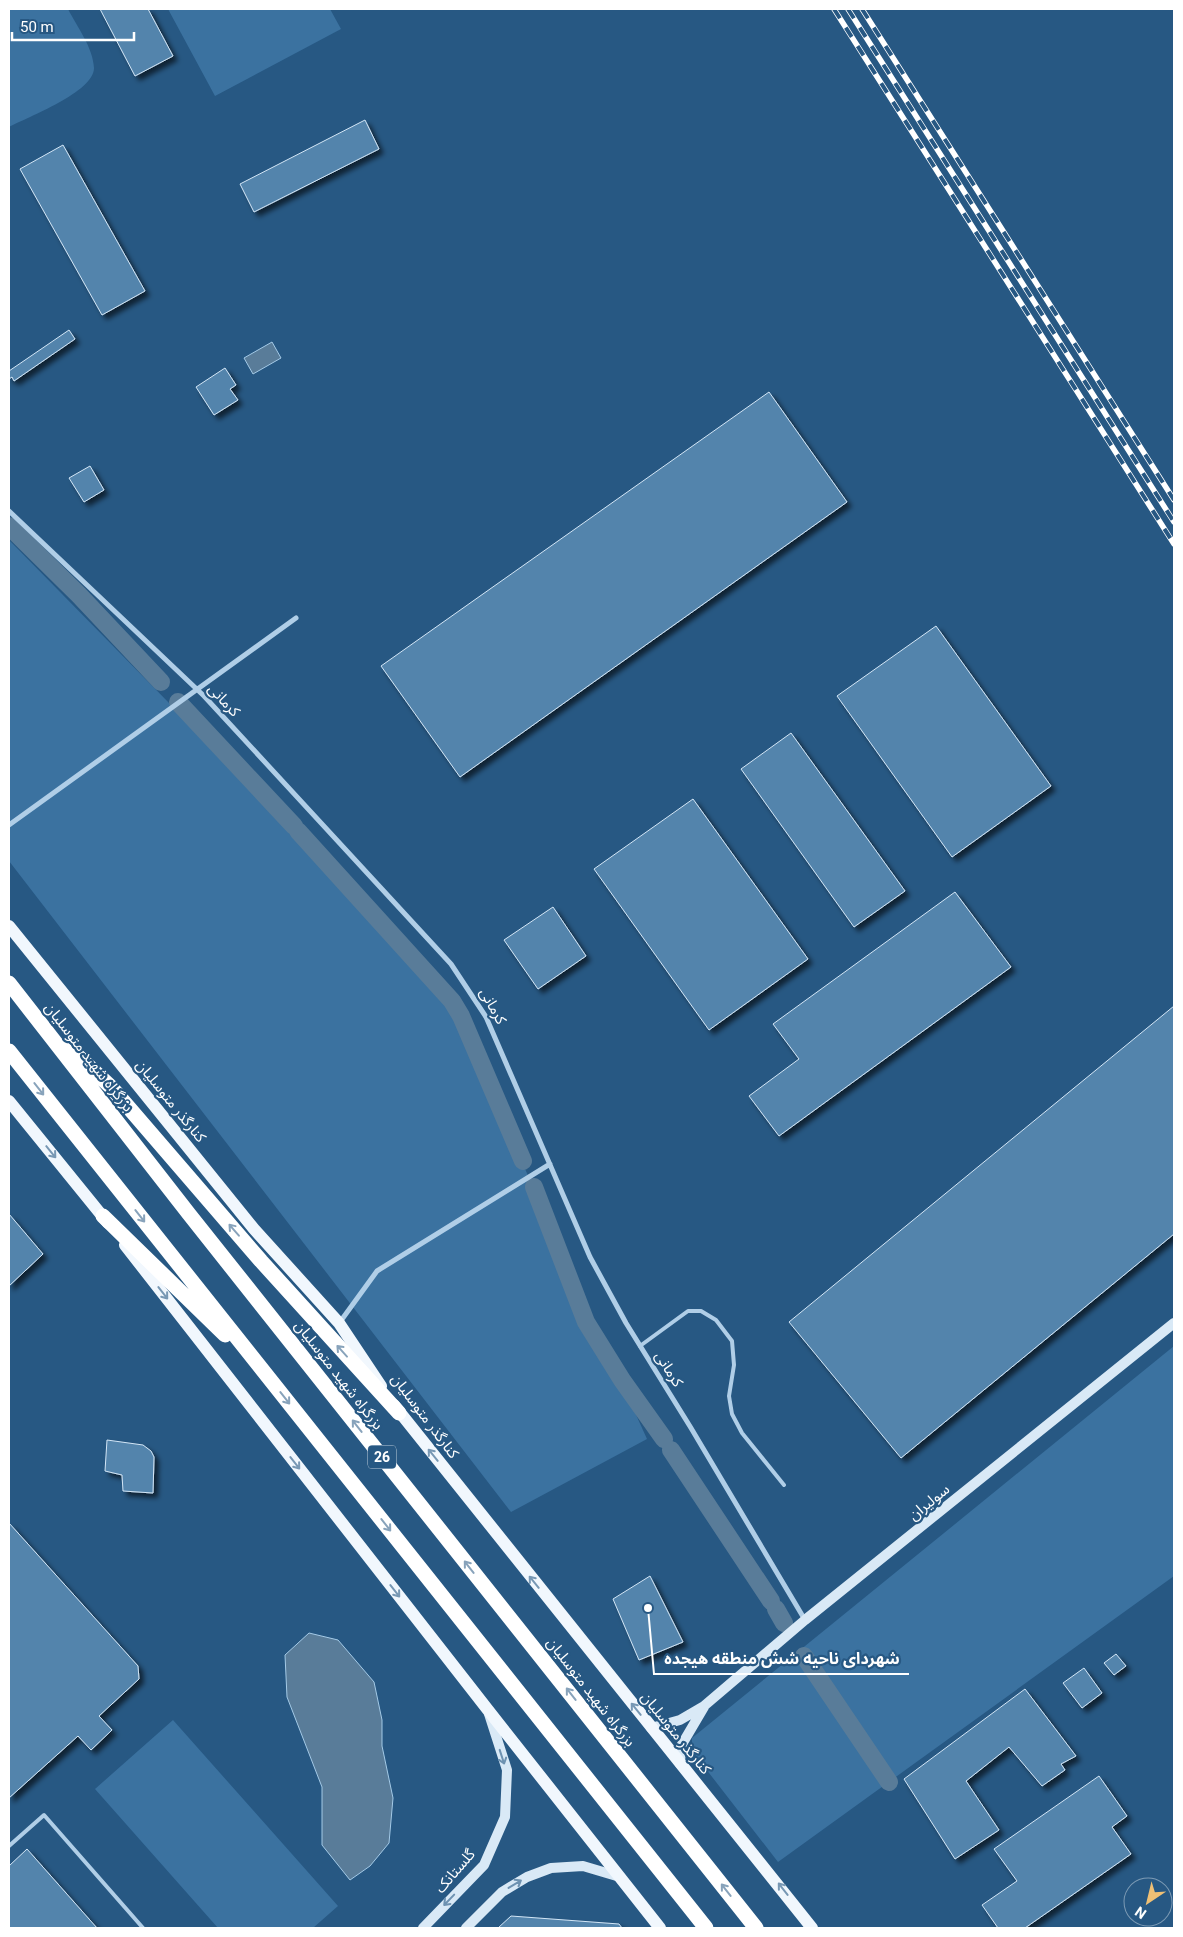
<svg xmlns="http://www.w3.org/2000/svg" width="1183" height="1937" font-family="Roboto,'Noto Sans Arabic',sans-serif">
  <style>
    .green { fill: #3b72a0 }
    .water { fill: #597c99; stroke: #a4cae7 }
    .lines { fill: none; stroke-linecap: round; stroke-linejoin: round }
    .canal { stroke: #597c99; stroke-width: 18 }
    .building { fill: #5384ac; stroke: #d3e6f6; filter: url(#shadow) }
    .lane { stroke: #b0cee7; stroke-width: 4 }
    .street { stroke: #b0cee7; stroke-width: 5 }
    .secondary { stroke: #d9e9f6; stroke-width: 10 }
    .primary { stroke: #f1f7fd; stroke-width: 12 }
    .highway { stroke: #fff; stroke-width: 15 }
    .rail-casing { stroke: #fff; stroke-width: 5.5 }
    .rail { stroke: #275883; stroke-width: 4; stroke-dasharray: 11; stroke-linecap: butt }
    .oneway { stroke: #88a3bb }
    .oneway2 { stroke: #7898b4 }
    .oneway3 { stroke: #6e92b1 }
    .labels { text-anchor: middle; stroke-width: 4.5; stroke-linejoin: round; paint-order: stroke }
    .shield { fill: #275883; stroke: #becdda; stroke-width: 1 }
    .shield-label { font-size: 14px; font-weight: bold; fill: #fff }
    .street-label { font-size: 15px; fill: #fff; stroke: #275883 }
    .leader { fill: none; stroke: #fff; stroke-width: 2 }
    .callout-dot { fill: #fff; stroke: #275883; stroke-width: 2 }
    .callout-label { font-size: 16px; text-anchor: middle; font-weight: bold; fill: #fff; stroke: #275883; stroke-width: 4.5; stroke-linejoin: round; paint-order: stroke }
  </style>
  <defs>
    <filter id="shadow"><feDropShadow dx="4.5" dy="4.5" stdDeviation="2.5" flood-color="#0009"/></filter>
  </defs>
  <rect width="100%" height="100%" fill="#275883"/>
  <path class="green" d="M9,9H68C77,27 93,47 94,68C94,92 28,117 9,127Z
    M168,9H330L341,29L215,96Z
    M9,540L169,703L451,1005L647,1439L511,1512L9,861Z
    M1174,1346V1576L778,1862L692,1751V1738Z
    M173,1720L338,1906L313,1928H218L95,1789Z"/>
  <path class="water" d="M272,342L281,358L253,374L244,358Z
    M309,1633L338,1640L374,1682L382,1720V1746L393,1798L389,1843L370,1866L350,1880L322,1845V1787L287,1697L285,1655Z"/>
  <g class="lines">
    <path class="canal" d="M9,526L79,595L161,682
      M178,702L294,826
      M298,831L452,1001L461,1016L523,1161
      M534,1187L586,1322L622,1380L664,1439
      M671,1450L771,1601
      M776,1609L784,1623
      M804,1656L889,1782"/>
  </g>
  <path class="building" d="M100,9H148L173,56L135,76Z
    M365,120L379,149L254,212L240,184Z
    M63,145L145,291L102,315L20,169Z
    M69,330L75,339L14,381L12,377L9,379V371Z
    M225,368L236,385L230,389L238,400L214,415L196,387Z
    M769,392L847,502L460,777L381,666Z
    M90,466L104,490L84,502L69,478Z
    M936,626L1051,786L952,857L837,696Z
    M791,733L905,891L854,927L741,769Z
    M693,799L808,959L709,1030L594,869Z
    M955,892L1011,967L779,1136L749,1096L799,1059L773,1024Z
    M553,907L586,956L538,989L504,940Z
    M1174,1006V1234L901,1458L789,1322Z
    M9,1214L43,1254L9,1286Z
    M107,1440L143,1445L151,1451L154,1457L153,1493L123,1491L122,1475L105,1471Z
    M9,1523L138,1666L139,1679L99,1716L112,1730L91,1750L78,1736L9,1798Z
    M650,1576L683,1642L639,1660L613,1599Z
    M1116,1654L1126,1666L1114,1675L1104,1663Z
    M1084,1668L1102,1693L1082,1708L1063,1683Z
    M1025,1689L1076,1756L1061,1764L1065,1770L1042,1786L1009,1747L966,1781L999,1830L955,1859L904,1779Z
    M1099,1776L1127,1816L1112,1827L1131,1854L1025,1928H998L982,1905L1017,1881L994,1849Z
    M27,1849L97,1928H9V1866Z
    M511,1916L619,1924L622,1928H498Z"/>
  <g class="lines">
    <path class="lane" d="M640,1346L688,1311H701L716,1320L732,1341L734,1365L729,1396L732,1414L742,1433L784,1485
      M9,1846L44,1815L143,1928"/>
    <path class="street" d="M9,511L204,696L451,964L486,1017L590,1257L626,1323L691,1428L805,1620
      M9,825L296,618
      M340,1322L377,1271L550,1164"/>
    <path class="secondary" d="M651,1728L680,1720L704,1706L805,1620L1174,1323
      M680,1764L681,1746L704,1707
      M423,1928L484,1865L505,1817L507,1770L489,1714
      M466,1928L502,1892L527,1877L551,1868L583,1866L620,1877"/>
    <path class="primary" d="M9,926L254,1229L339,1323L381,1386
      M9,1101L108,1223
      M125,1245L488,1710L660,1928
      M394,1405L812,1928"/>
    <path class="highway" d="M9,983L189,1214L756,1928
      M68,1047L111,1087L261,1261L399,1413
      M9,1051L706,1928
      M103,1216L225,1335"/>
    <g class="rail-casing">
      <path id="rail" d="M834,9L1174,544
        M848,9L1174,522
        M862,9L1174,500"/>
    </g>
    <use href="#rail" class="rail"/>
  </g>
  <defs><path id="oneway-shaft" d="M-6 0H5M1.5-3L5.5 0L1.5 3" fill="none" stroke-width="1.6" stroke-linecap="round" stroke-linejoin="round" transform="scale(1.25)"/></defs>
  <g class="oneway">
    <use href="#oneway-shaft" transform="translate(39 1089) rotate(52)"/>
    <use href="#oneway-shaft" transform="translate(140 1216) rotate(52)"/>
    <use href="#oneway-shaft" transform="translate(234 1230) rotate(-131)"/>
    <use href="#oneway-shaft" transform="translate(342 1351) rotate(-132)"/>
    <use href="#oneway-shaft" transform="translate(285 1398) rotate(52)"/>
    <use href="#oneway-shaft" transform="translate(357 1426) rotate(-128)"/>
    <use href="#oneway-shaft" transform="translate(386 1525) rotate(52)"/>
    <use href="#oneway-shaft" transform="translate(469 1567) rotate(-128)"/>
    <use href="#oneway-shaft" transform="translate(571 1694) rotate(-128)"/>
    <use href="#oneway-shaft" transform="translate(726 1890) rotate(-128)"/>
  </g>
  <g class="oneway2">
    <use href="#oneway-shaft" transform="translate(51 1152) rotate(51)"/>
    <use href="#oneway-shaft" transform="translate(163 1293) rotate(52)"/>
    <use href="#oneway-shaft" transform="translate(433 1455) rotate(-129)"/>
    <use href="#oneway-shaft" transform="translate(295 1463) rotate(52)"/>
    <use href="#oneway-shaft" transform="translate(534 1582) rotate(-129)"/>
    <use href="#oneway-shaft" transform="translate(395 1591) rotate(52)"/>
    <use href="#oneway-shaft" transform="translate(636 1709) rotate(-129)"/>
    <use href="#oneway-shaft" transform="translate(783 1889) rotate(-128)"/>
  </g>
  <g class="oneway3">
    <use href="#oneway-shaft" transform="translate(502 1757) rotate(72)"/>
    <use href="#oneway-shaft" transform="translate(515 1884) rotate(-31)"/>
    <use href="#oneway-shaft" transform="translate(449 1900) rotate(134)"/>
  </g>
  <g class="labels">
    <rect class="shield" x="368" y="1445.5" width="28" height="23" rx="4"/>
    <g class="shield-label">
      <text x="382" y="1462">26</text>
    </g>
    <g class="street-label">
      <text transform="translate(224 700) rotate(47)" y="5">کرمانی</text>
      <text transform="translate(493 1006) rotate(61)" y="5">کرمانی</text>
      <text transform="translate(89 1057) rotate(52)" y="5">بزرگراه شهید متوسلیان</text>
      <text transform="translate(171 1101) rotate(51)" y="5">کنارگذر متوسلیان</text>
      <text transform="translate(669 1369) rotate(58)" y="5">کرمانی</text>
      <text transform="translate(339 1375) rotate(52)" y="5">بزرگراه شهید متوسلیان</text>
      <text transform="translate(425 1416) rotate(53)" y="5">کنارگذر متوسلیان</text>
      <text transform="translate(929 1502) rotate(-39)" y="5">سولیران</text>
      <text transform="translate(591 1692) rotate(52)" y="5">بزرگراه شهید متوسلیان</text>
      <text transform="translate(676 1733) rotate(51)" y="5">کنارگذر متوسلیان</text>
      <text transform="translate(455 1871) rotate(-49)" y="5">گلستانک</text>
    </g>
  </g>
  <path class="leader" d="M648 1608L654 1674H909"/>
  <circle class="callout-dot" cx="648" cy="1608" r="5"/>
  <g class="callout-label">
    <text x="782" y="1664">شهردای ناحیه شش منطقه هیجده</text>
  </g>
  <rect width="1183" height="1937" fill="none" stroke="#ffffff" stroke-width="20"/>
  <g transform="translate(1148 1902) rotate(215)"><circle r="24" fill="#275883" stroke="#7d9bb5"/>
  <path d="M0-4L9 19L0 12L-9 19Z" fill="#efc075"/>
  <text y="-8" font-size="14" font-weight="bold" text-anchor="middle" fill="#ffffff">N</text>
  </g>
  <path d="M12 32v8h122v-8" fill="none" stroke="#ffffff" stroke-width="2.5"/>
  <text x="20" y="32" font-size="15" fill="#ffffff" stroke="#275883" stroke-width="4" paint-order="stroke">50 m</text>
</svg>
